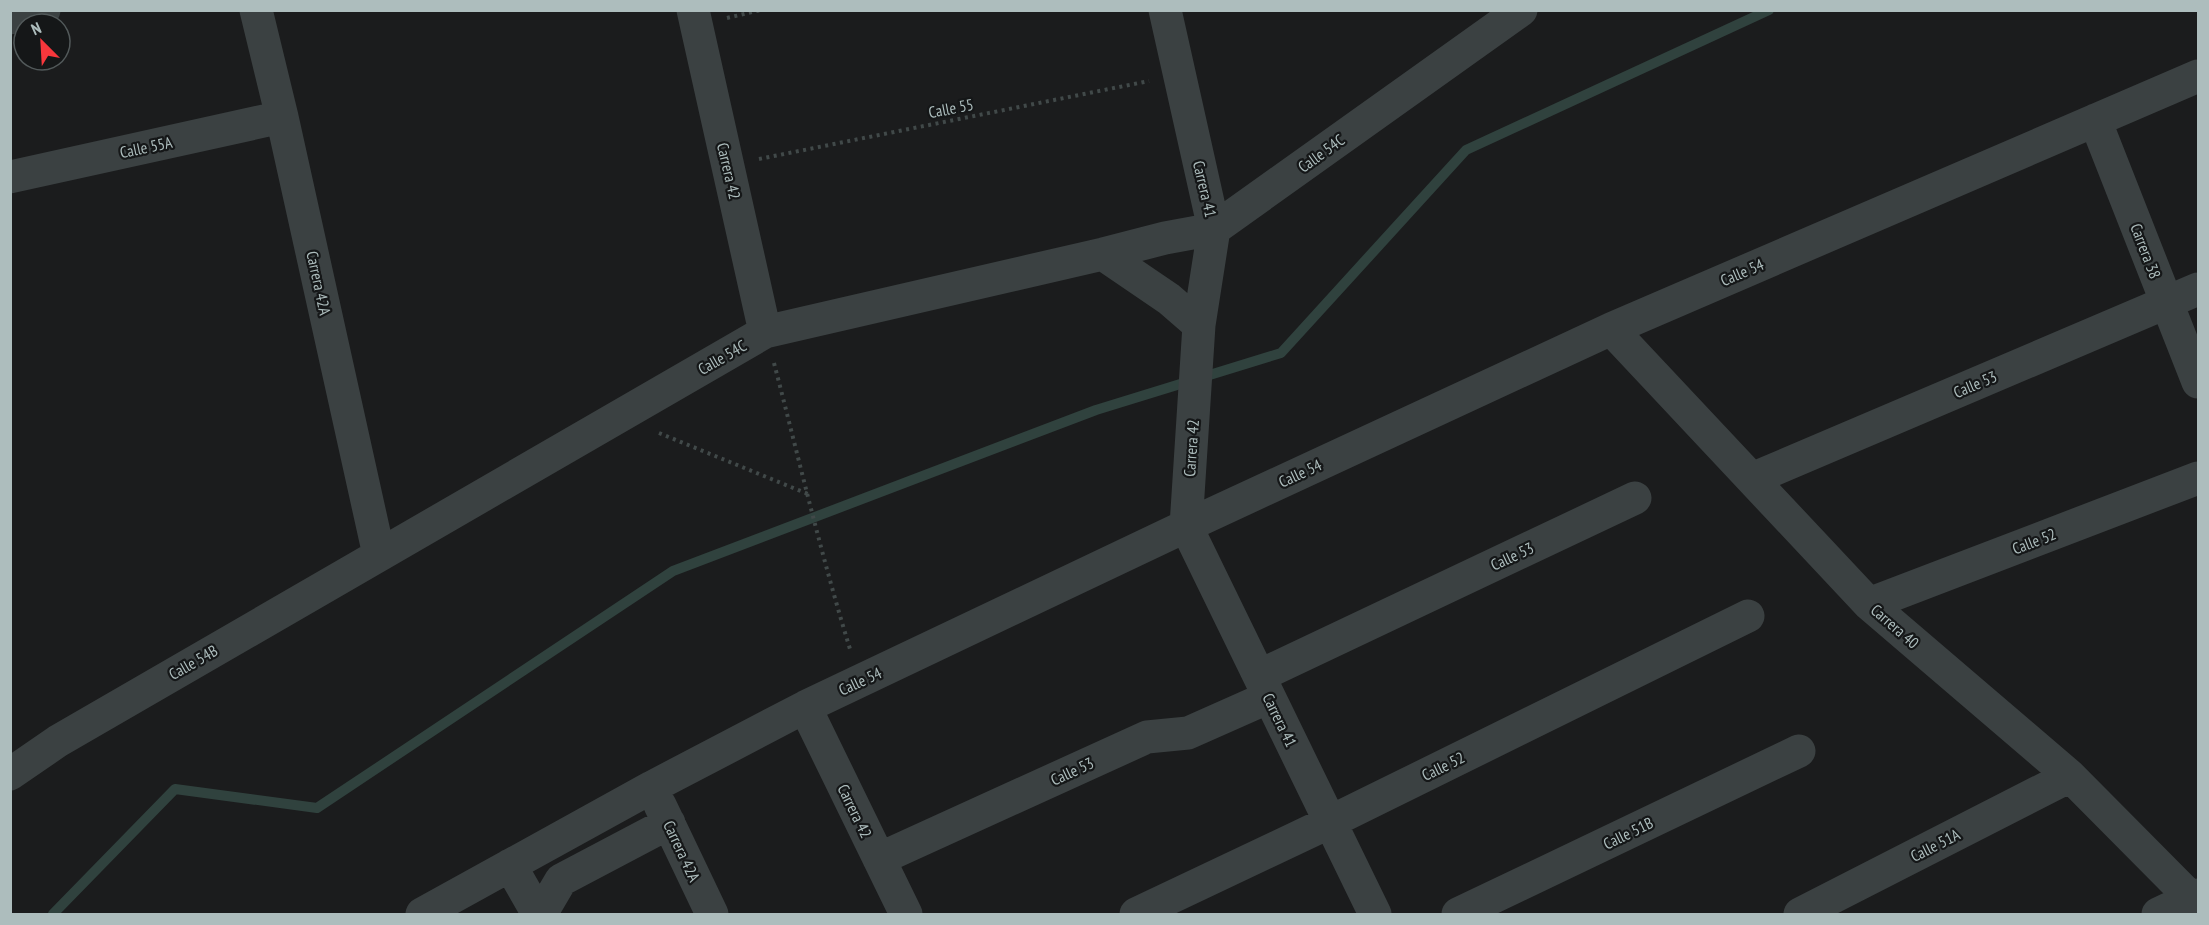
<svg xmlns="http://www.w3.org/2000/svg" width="2209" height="925" font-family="'PT Sans Narrow',sans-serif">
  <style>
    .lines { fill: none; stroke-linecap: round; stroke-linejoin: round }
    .stream { stroke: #30423e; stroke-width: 10 }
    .path { stroke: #414949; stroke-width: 4; stroke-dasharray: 3 4.5; stroke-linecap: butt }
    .minor { stroke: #3b4142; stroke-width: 33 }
    .labels { text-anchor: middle; stroke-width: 4.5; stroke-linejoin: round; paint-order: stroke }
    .street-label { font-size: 16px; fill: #adbdbd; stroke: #151718 }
  </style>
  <rect width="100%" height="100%" fill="#1b1c1d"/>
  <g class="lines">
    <path class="stream" d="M53,914L175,789L317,808L673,571L1096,410L1281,353L1466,150L1769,10"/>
    <path class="path" d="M727,18L761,10
      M759,159L1149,81
      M774,363C799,459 821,555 850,649
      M659,433L808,494"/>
    <path class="minor" d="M256,10L282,117L379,555
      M693,10L765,332
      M1165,10L1214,229L1199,325L1186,526L1375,914
      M10,18L44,10
      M2095,120L2198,382
      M10,177L282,117
      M1103,254L1169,299L1199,325
      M1611,329L1869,604L2070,776L2198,905
      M1752,479L2198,289
      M1869,604L2198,478
      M1259,676L1635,498
      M805,707L906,914
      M10,774L58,741L765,332L1103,254L1165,238L1214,229L1521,10
      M660,805L712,914
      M879,859L1147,737L1188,733L1269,697
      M510,865L538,914
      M422,914L652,787L805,707L1186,526L1611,329L2198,76
      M541,914L561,880L669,823
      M1136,914L1330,822L1748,616
      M1458,914L1799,751
      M1800,914L2070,776
      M2158,914L2198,895"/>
  </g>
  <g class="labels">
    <g class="street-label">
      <text transform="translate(951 108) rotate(-11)" y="6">Calle 55</text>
      <text transform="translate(146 147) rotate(-12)" y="6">Calle 55A</text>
      <text transform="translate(1321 153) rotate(-36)" y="6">Calle 54C</text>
      <text transform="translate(729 171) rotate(77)" y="6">Carrera 42</text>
      <text transform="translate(1205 189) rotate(77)" y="6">Carrera 41</text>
      <text transform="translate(2146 251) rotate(69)" y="6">Carrera 38</text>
      <text transform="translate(1742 272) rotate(-23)" y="6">Calle 54</text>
      <text transform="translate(319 283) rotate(78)" y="6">Carrera 42A</text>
      <text transform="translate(722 357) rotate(-30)" y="6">Calle 54C</text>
      <text transform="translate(1975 384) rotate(-23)" y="6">Calle 53</text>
      <text transform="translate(1191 448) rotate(-86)" y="6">Carrera 42</text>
      <text transform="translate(1300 473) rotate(-25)" y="6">Calle 54</text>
      <text transform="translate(2034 541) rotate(-21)" y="6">Calle 52</text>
      <text transform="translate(1512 556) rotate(-25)" y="6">Calle 53</text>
      <text transform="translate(1895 626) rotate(41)" y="6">Carrera 40</text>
      <text transform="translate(193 662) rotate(-30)" y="6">Calle 54B</text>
      <text transform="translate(860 681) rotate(-25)" y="6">Calle 54</text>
      <text transform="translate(1280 720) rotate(64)" y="6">Carrera 41</text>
      <text transform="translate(1443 766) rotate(-26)" y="6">Calle 52</text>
      <text transform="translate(1072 771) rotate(-25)" y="6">Calle 53</text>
      <text transform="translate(855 811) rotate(64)" y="6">Carrera 42</text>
      <text transform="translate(1628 833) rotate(-26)" y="6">Calle 51B</text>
      <text transform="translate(1935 845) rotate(-27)" y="6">Calle 51A</text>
      <text transform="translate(682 851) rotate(65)" y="6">Carrera 42A</text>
    </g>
  </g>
  <rect width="2209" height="925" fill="none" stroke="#adbdbd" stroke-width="24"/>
  <g transform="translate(42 42) rotate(336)"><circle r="28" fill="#151718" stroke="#52595a" stroke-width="1.5"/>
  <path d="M0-4.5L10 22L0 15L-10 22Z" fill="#f8373c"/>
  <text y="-9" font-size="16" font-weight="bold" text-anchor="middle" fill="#adbdbd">N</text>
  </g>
</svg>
